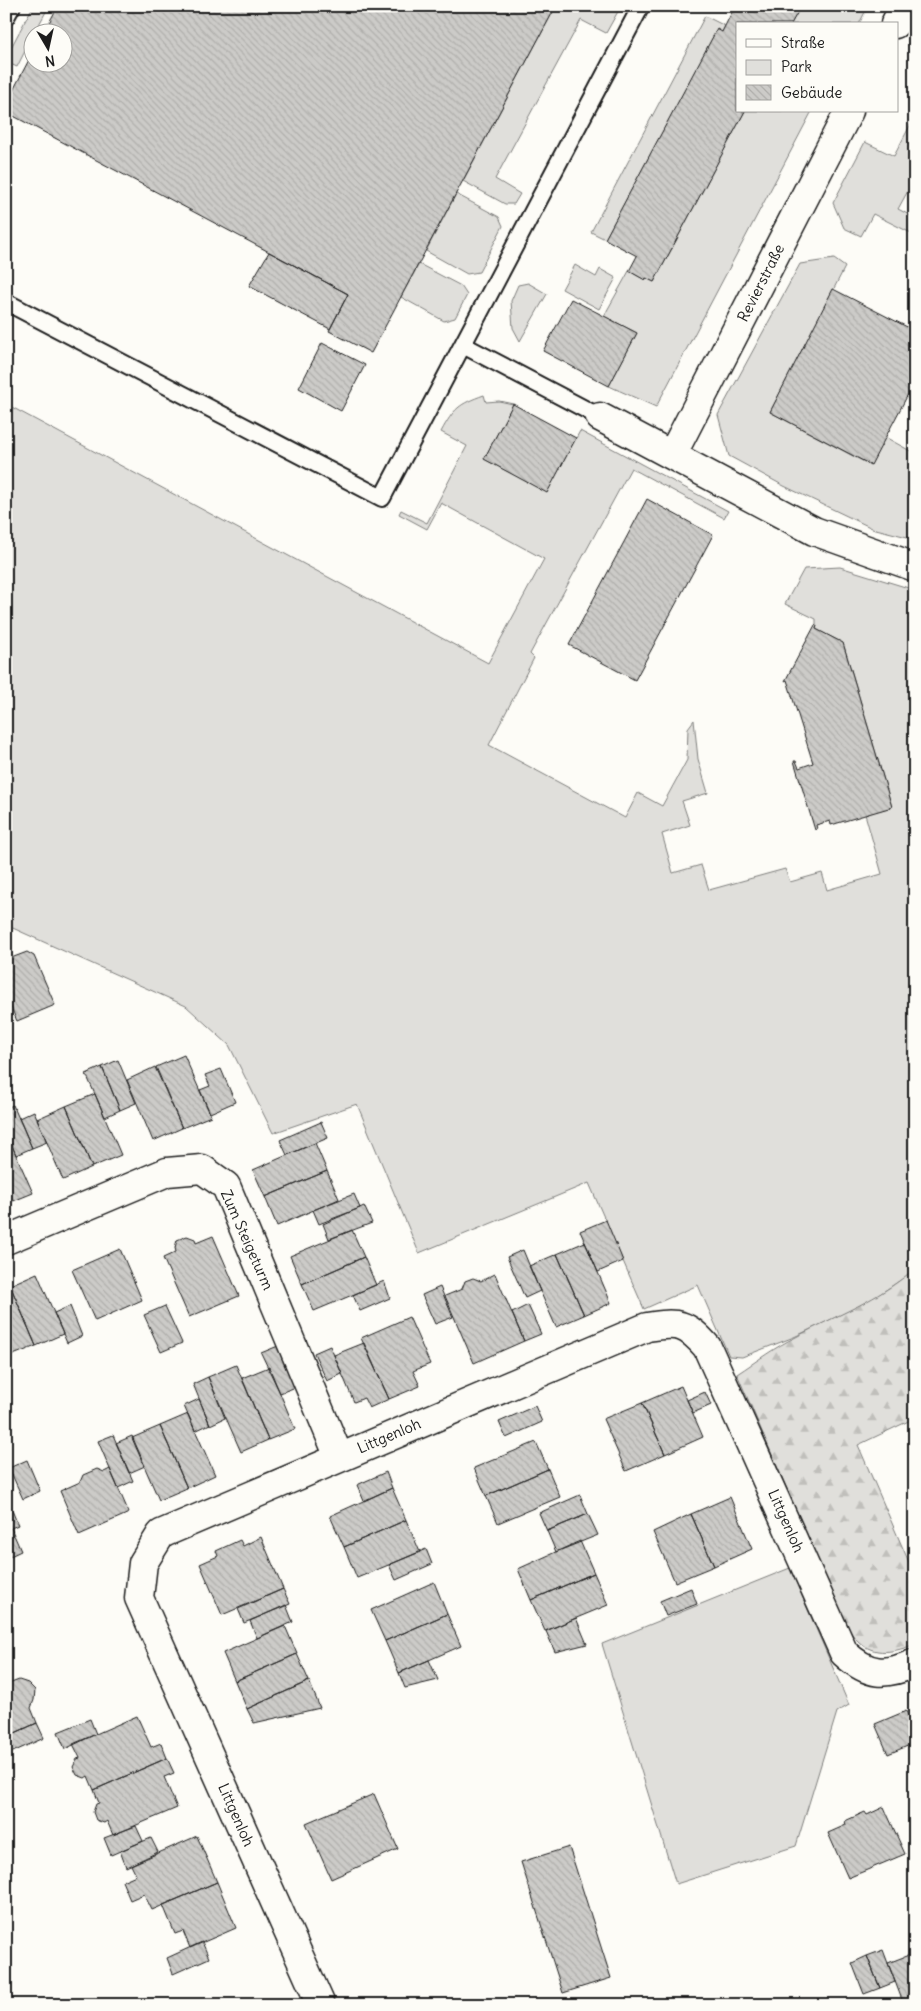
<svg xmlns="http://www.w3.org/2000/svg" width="921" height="2011" font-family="Delius,sans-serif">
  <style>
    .green { fill: #e0dfdb; stroke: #7e7e7c }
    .forest { fill: url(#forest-firs); stroke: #7e7e7c }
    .building { fill: url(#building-back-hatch); stroke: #1c1c1c }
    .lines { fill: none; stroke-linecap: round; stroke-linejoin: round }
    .service-casing { stroke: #1c1c1c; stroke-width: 20 }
    .minor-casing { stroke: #1c1c1c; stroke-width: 31 }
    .service { stroke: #fdfcf7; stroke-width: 16 }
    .minor { stroke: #fdfcf7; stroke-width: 28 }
    .labels { text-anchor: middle; stroke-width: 4; stroke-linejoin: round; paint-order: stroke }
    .street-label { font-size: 15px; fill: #1c1c1c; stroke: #fdfcf7 }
  </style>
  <defs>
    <pattern id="forest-firs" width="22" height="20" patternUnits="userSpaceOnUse" patternTransform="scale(1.25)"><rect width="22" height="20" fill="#e0dfdb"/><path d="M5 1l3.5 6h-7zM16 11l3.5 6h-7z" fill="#c0bfbb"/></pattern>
    <pattern id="building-back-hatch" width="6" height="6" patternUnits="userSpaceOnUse" patternTransform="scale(1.25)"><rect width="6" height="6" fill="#cccbc8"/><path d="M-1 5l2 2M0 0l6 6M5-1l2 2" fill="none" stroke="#afaeab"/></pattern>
  </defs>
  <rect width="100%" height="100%" fill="#fdfcf7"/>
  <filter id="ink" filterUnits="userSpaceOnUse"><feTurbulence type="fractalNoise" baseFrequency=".02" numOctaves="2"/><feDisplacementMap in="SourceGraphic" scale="10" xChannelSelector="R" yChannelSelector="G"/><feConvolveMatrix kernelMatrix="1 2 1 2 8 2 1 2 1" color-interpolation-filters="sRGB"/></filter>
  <g filter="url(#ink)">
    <path class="green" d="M33,6H49L35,32H32V37L17,67L6,62V57Z
      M556,6H621L606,33L581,20L495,179L520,194L514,204H505L463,181Z
      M801,6H868L859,24H791Z
      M705,16L725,26L722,32L717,30L605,239L591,232Z
      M745,111H812L656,407L609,386L637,333L604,316L629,271L645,280L646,278L654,282Z
      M915,116V178L898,209L915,218V235L873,214L861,236L844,228L833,203L865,142L894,156Z
      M456,194L499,217L503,226L479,272L467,274L426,251Z
      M834,259L845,267L770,412L870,465L885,437L914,453L915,539L872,528L784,486L729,456L718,415L800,264Z
      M419,264L461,286L467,295L455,318L444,321L401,297Z
      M575,265L596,277L600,269L616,278L599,309L562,289Z
      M528,283L547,294L520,341L513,328L511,301L518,285Z
      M484,395L486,402L499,401L513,404L484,459L547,492L580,431L728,511L724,518L631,468L530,654L534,658L489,745L625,818L638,793L662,806L687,760L688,728L694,720L698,759L708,793L682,801L690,825L662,834L673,873L701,865L709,890L785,869L790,882L822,873L827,890L882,874L865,814L892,807L843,643L816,629V619L785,604L804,569L840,567L915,590V1268L905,1277L868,1302L794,1337L742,1357L729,1356L698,1285L644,1309L589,1183L419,1253L357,1104L273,1133L229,1045L186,1006L6,925V404L488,663L544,559L441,503L427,529L399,514L401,510L427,523L467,446L441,432C454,408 459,404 484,395Z
      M790,1568L849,1705L837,1712L796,1846L676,1884L602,1644Z"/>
    <path class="forest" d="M915,1268V1418L858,1445L915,1576V1644C896,1652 874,1657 858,1641C853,1637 850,1630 846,1625L737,1374C757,1361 775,1347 796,1337C836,1315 880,1300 915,1268Z"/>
    <path class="building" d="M58,6H556L371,353L329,331L348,294L6,112V104L32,54V62H62V32H44Z
      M735,6H801L791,24H737V111H745L654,282L646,278L645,280L629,271L637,256L605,239L717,29L722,32Z
      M269,252L348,294L330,329L249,286Z
      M833,289L915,331V381L871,465L770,412Z
      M571,299L637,333L609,386L543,351Z
      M322,343L365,365L341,411L299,388Z
      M513,404L576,438L547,493L484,459Z
      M647,499L713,535L635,680L569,645Z
      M815,625L817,626L816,629L843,643L892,807L831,825L830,821L816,825L817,829L815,830L794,761H796L799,768L813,763L787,680L785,681Z
      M27,952L34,956L55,1005L17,1021L6,996V960Z
      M184,1055L211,1116L182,1128L156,1067Z
      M118,1060L136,1103L120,1110L102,1067Z
      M102,1067L120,1110L105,1117L86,1074Z
      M155,1067L182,1128L153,1141L127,1080Z
      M221,1069L235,1102L210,1113L200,1090L210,1086L205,1075Z
      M95,1094L121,1155L92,1167L66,1106Z
      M13,1105L32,1148L16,1155L6,1132V1108Z
      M66,1106L92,1167L63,1180L37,1119Z
      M34,1111L47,1142L32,1148L19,1118Z
      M321,1122L328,1138L287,1155L280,1140Z
      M6,1132L33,1193L6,1204Z
      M315,1143L327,1171L265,1197L253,1170Z
      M327,1171L339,1199L277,1226L265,1197Z
      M354,1194L360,1208L319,1224L313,1210Z
      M364,1206L372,1223L329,1239L323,1224Z
      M606,1220L623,1261L598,1272L580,1231Z
      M352,1230L364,1257L302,1284L290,1256Z
      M187,1236L195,1239L196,1243L213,1236L239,1296L189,1317L163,1258L176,1252L175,1248L177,1240Z
      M585,1242L611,1303L584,1315L557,1254Z
      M120,1249L142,1300L95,1321L72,1270Z
      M523,1250L540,1291L525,1298L507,1257Z
      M557,1254L584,1315L556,1327L529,1266Z
      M364,1257L376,1285L314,1311L302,1284Z
      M37,1273L63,1334L36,1346L10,1285Z
      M495,1274L524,1341L474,1363L445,1296L462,1289L465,1281L473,1278L481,1281Z
      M384,1281L390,1298L360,1311L353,1295Z
      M10,1285L36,1346L8,1357L6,1353V1287Z
      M440,1287L453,1317L435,1324L422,1295Z
      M528,1305L541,1334L524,1341L512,1313Z
      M70,1306L82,1336L67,1343L54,1313Z
      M165,1306L182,1343L161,1352L144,1315Z
      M409,1317L430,1364L413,1371L420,1386L389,1399L361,1338Z
      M364,1343L389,1399L369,1408L364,1398L354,1402L334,1355Z
      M278,1346L296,1387L280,1393L261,1353Z
      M330,1346L342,1374L327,1381L314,1353Z
      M6,1353L12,1366L6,1369Z
      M236,1365L268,1440L241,1452L208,1377Z
      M269,1367L295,1429L268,1440L242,1378Z
      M208,1377L225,1418L210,1425L193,1384Z
      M681,1386L703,1437L665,1454L642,1403Z
      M705,1392L711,1405L693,1413L687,1400Z
      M199,1399L210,1424L195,1431L184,1406Z
      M642,1403L665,1454L626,1471L603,1419Z
      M535,1406L542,1422L506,1438L499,1422Z
      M188,1414L215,1475L187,1488L160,1426Z
      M160,1426L187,1488L159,1500L132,1438Z
      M113,1435L133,1481L118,1488L98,1441Z
      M132,1436L145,1466L129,1473L116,1443Z
      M536,1442L548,1469L486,1496L474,1468Z
      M27,1460L40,1491L23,1499L9,1468Z
      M97,1469L104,1472L110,1469L129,1513L79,1535L60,1491L80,1482L83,1475Z
      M548,1469L560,1497L498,1523L486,1496Z
      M386,1472L392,1488L364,1501L357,1485Z
      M392,1488L406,1520L344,1547L330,1516Z
      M580,1495L588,1514L547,1531L539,1513Z
      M730,1497L752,1549L714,1566L691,1514Z
      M9,1503L18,1525L11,1528L21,1551L6,1558V1504Z
      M588,1514L598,1535L556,1552L547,1531Z
      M691,1514L714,1566L675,1582L653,1532Z
      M406,1520L420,1552L357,1578L344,1547Z
      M261,1537L283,1589L222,1615L200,1564L218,1556L216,1551L240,1540L243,1546Z
      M580,1541L594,1573L531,1600L518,1569Z
      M426,1549L432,1564L396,1580L389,1565Z
      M915,1559V1576L909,1562Z
      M594,1573L608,1605L545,1631L531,1600Z
      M434,1582L447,1614L385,1641L371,1610Z
      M691,1588L697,1604L666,1616L660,1601Z
      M283,1589L290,1604L244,1623L238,1609Z
      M286,1605L293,1622L257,1638L250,1621Z
      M447,1614L461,1646L399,1673L385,1641Z
      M576,1618L587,1644L555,1652L546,1631Z
      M285,1626L297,1654L235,1681L223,1653Z
      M297,1654L309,1681L247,1709L235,1681Z
      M429,1660L438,1680L405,1688L399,1673Z
      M19,1680L28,1683L35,1690L34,1700L31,1708L37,1723L6,1737V1685Z
      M309,1681L320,1708L254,1723L247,1709Z
      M906,1711L915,1731V1743L888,1754L875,1724Z
      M137,1716L151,1747L161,1743L167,1758L94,1790L88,1776L85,1778L77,1775L73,1767L77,1759L80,1758L73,1744Z
      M90,1719L96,1734L65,1749L58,1732Z
      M37,1723L44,1738L6,1755V1737Z
      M167,1758L174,1773L164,1777L177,1808L113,1835L107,1821L104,1823L96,1820L93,1812L96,1804L99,1803L94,1790Z
      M374,1794L398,1849L331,1879L306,1823Z
      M884,1807L905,1854L848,1878L828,1833L846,1825L845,1821L865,1812L867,1815Z
      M136,1826L143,1841L111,1855L104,1838Z
      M197,1836L217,1882L152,1910L144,1894L130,1900L122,1881L136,1875L131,1865Z
      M151,1838L158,1852L126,1867L120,1851Z
      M569,1847L611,1978L563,1993L521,1862Z
      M217,1882L236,1928L190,1948L183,1931L175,1934L163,1905Z
      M202,1942L209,1958L173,1974L167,1958Z
      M883,1950L895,1982L880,1988L867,1956Z
      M914,1953L915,2005H904L888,1963Z
      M867,1956L880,1988L864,1994L852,1963Z"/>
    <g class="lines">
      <g class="service-casing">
        <path id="service" d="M6,17L12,6
          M6,302L382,498L641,6
          M463,345L600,417"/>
      </g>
      <g class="minor-casing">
        <path id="minor" d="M895,24L904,6
          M600,417L814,531L915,567
          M672,455L849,111
          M6,1240L167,1172L202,1169L226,1186L339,1457
          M321,2005L139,1598L143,1563L161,1534L647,1327C678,1322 686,1323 707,1347L844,1653C869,1676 885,1676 915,1663"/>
      </g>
      <use href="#service" class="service"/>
      <use href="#minor" class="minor"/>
    </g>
  </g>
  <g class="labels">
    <g class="street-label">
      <text transform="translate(761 283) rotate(-63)" y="5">Revierstraße</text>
      <text transform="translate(247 1240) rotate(66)" y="5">Zum Steigeturm</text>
      <text transform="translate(389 1436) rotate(-23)" y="5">Littgenloh</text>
      <text transform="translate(786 1521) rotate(66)" y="5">Littgenloh</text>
      <text transform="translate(236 1815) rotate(66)" y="5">Littgenloh</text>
    </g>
  </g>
  <rect width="921" height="2011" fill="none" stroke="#fdfcf7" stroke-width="25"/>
  <rect x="12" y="12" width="896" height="1986" fill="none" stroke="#1c1c1c" stroke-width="2" filter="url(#ink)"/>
  <rect x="736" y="22" width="162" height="90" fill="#fdfcf7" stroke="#a3a29f"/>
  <rect x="746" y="39" width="25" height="8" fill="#fdfcf7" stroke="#a3a29f"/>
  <text x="781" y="48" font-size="15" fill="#1c1c1c">Straße</text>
  <rect x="746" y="60" width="25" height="15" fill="#e0dfdb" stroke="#a3a29f"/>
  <text x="781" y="72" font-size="15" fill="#1c1c1c">Park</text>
  <rect x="746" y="85" width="25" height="15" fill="url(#building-back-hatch)" stroke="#a3a29f"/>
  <text x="781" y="98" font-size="15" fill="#1c1c1c">Gebäude</text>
  <g transform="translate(48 48) rotate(171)"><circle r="24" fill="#fdfcf7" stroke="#a3a29f"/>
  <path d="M0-4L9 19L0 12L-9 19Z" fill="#1c1c1c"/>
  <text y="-8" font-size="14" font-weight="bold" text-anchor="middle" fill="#1c1c1c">N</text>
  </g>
</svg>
